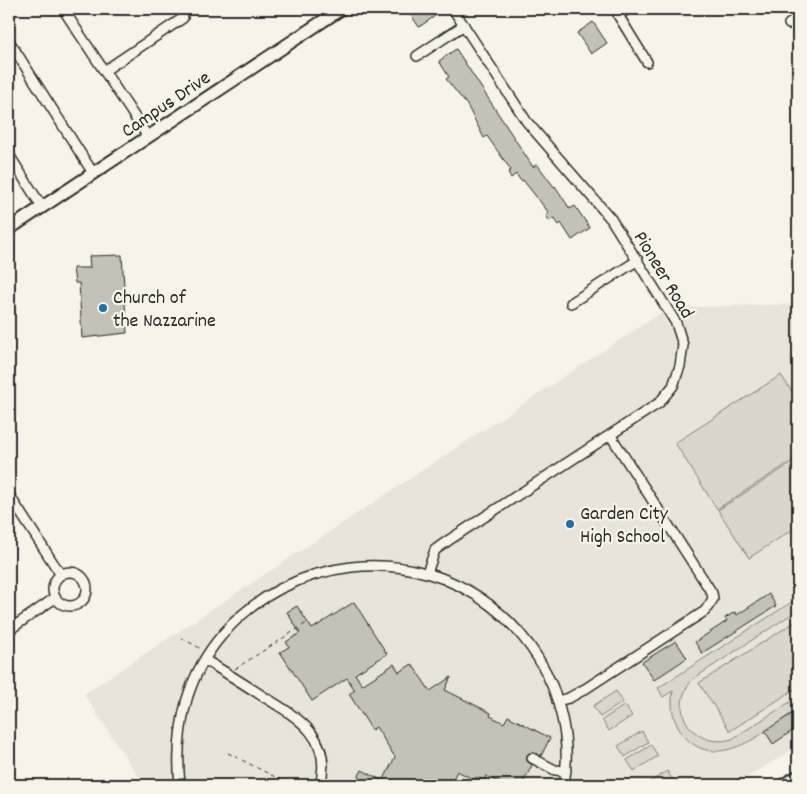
<svg xmlns="http://www.w3.org/2000/svg" width="807" height="794" font-family="Dekko,sans-serif">
  <style>
    .built { fill: #e8e4da }
    .green { fill: #dad6cc; stroke: #82807c }
    .building { fill: #c4c1b9; stroke: #2b2b2b }
    .lines { fill: none; stroke-linecap: round; stroke-linejoin: round }
    .minor-casing { stroke: #2b2b2b; stroke-width: 12 }
    .major-casing { stroke: #2b2b2b; stroke-width: 15 }
    .highway-casing { stroke: #2b2b2b; stroke-width: 18 }
    .path { stroke: #2b2b2b; stroke-width: 1; stroke-dasharray: 4 4; stroke-linecap: butt }
    .minor { stroke: #f7f3e8; stroke-width: 9 }
    .major { stroke: #f7f3e8; stroke-width: 11 }
    .highway { stroke: #f7f3e8; stroke-width: 14 }
    .poi-dot { fill: #1f6fb2; stroke: #f7f3e8; stroke-width: 2 }
    .labels { text-anchor: middle; stroke-width: 4.5; stroke-linejoin: round; paint-order: stroke }
    .street-label { font-size: 20px; fill: #2b2b2b; stroke: #f7f3e8 }
    .poi-label { font-size: 20px; fill: #2b2b2b; stroke: #f7f3e8; text-anchor: start }
  </style>
  <rect width="100%" height="100%" fill="#f7f3e8"/>
  <filter id="ink" filterUnits="userSpaceOnUse"><feTurbulence type="fractalNoise" baseFrequency=".02" numOctaves="2"/><feDisplacementMap in="SourceGraphic" scale="10" xChannelSelector="R" yChannelSelector="G"/><feConvolveMatrix kernelMatrix="1 2 1 2 8 2 1 2 1" color-interpolation-filters="sRGB"/></filter>
  <g filter="url(#ink)">
    <path class="built" d="M798,304V747L733,785H144L84,694L668,308Z"/>
    <path class="green" d="M781,375L798,401V457L717,509L675,443Z
      M798,459V526L749,558L718,510Z
      M798,598V610L693,679C666,709 693,750 732,739L798,697V709C766,730 718,775 683,735C673,722 670,706 673,691L663,697L658,688Z
      M798,620V687L730,731L699,683Z
      M616,691L623,702L600,717L593,706Z
      M625,705L632,716L609,731L602,720Z
      M642,731L648,742L625,757L618,746Z
      M651,745L658,756L634,771L627,760Z
      M667,771L674,782L669,785H645Z"/>
    <path class="building" d="M407,9H421L424,14L431,10L435,16L419,27Z
      M593,22L607,43L591,54L577,33Z
      M456,49L533,167L537,164L554,187L555,186L570,209L575,206L590,228L572,240L561,223L559,225L554,218L549,221L546,215L549,213L523,180L521,181L516,174L511,178L508,172L511,170L487,136L484,138L467,105L446,79L449,77L439,61Z
      M122,255L127,333L82,338L79,283H75L73,268H90L89,256Z
      M769,594L776,606L702,653L695,642L727,621L725,618L735,612L737,615Z
      M354,602L387,654L355,674L362,685L394,664L399,672L412,664L430,691L451,677L445,690L491,713L490,716L504,723L508,716L550,738L541,756L532,752L527,755V761L532,765L522,785H504L486,776L484,781L476,777L475,780L457,771L450,785H354L362,770L383,781L395,757L376,727L372,730L349,694L355,690L347,678L312,701L280,652L289,647L286,642L300,633L287,612L297,606L312,629Z
      M676,641L687,658L654,680L642,662Z
      M798,710V727L773,744L765,731Z"/>
    <g class="lines">
      <g class="minor-casing">
        <path id="minor" d="M63,9L148,137
          M628,9L618,15L647,62
          M789,24L798,18
          M9,41L93,173
          M417,56L464,25
          M104,71L183,18
          M9,155L42,207
          M571,303L638,260
          M9,495L61,575
          M53 589a17 17 0 1 1 34 0a17 17 0 1 1-34 0Z
          M427,573L435,550L449,540L659,403L673,386L680,366L683,345L676,323L611,219L527,122L453,9
          M9,630L55,598
          M205,660C225,672 244,684 264,697C299,718 333,738 320,785
          M557,701L569,698L585,689L705,611L713,599L712,593L611,436
          M532,758L555,770L566,771
          M180,785C177,756 179,728 187,699C217,600 328,545 426,573C473,586 512,617 538,658C561,695 571,742 564,785"/>
      </g>
      <g class="major-casing">
        <path id="major" d="M9,229L341,9"/>
      </g>
      <g class="highway-casing">
        <path id="highway" d="M786,785L798,778"/>
      </g>
      <path class="path" d="M182,638L203,650
        M235,669L308,622
        M228,753L291,785"/>
      <use href="#minor" class="minor"/>
      <use href="#major" class="major"/>
      <use href="#highway" class="highway"/>
    </g>
  </g>
  <g class="poi-dot">
    <circle cx="103" cy="308" r="5"/>
    <circle cx="570" cy="524" r="5"/>
  </g>
  <g class="labels">
    <g class="street-label">
      <text transform="translate(165 103) rotate(-34)" y="7">Campus Drive</text>
      <text transform="translate(665 274) rotate(59)" y="7">Pioneer Road</text>
    </g>
    <g class="poi-label">
      <text x="113" y="303">Church of<tspan x="113" dy="23">the Nazzarine</tspan></text>
      <text x="580" y="519">Garden City<tspan x="580" dy="23">High School</tspan></text>
    </g>
  </g>
  <rect width="807" height="794" fill="none" stroke="#f7f3e8" stroke-width="30"/>
  <rect x="15" y="15" width="777" height="764" fill="none" stroke="#2b2b2b" stroke-width="2" filter="url(#ink)"/>
</svg>
